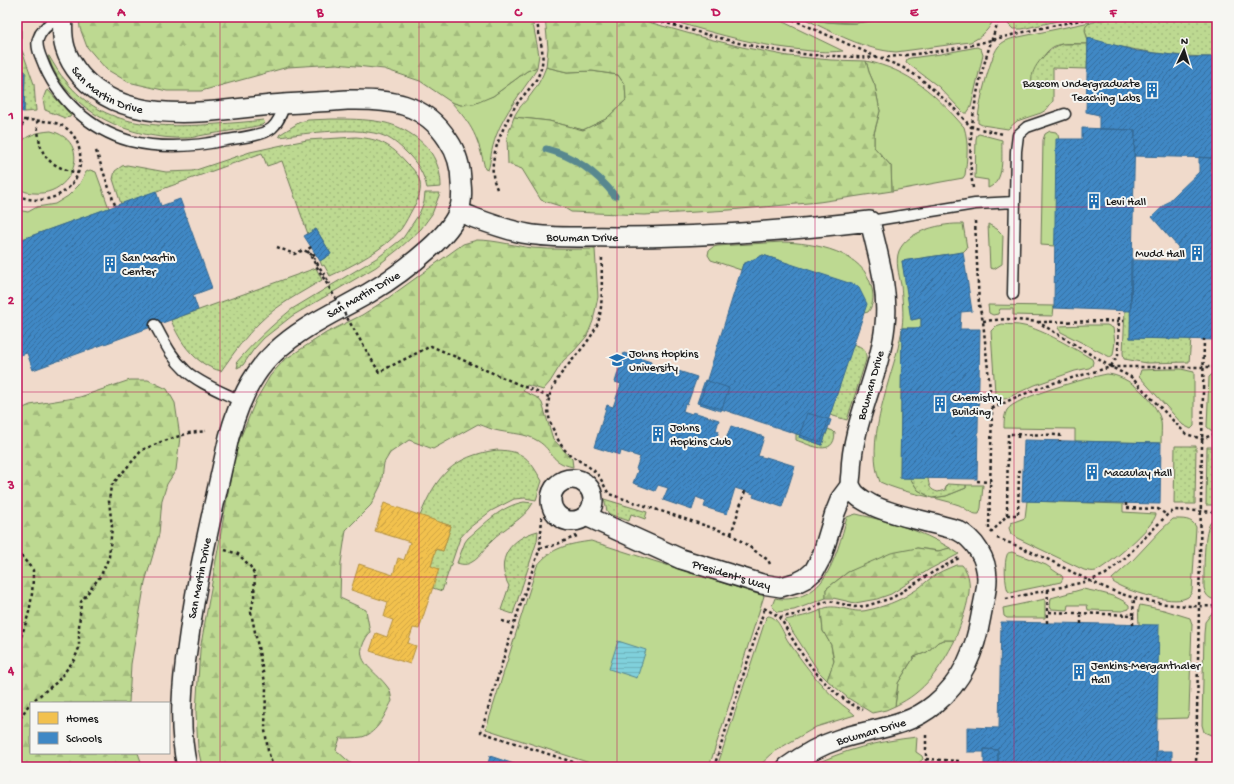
<svg xmlns="http://www.w3.org/2000/svg" width="1234" height="784" font-family="'Gochi Hand',sans-serif">
  <style>
    .built { fill: #f0dacb; fill-rule: evenodd }
    .grass { fill: #bdd991; stroke: #6c7a56 }
    .forest { fill: url(#forest-firs); stroke: #6c7a56 }
    .park { fill: url(#park-dots); stroke: #6c7a56 }
    .water { fill: url(#water-rules); stroke: #58888f }
    .homes { fill: url(#homes-hatch); stroke: #b2903f }
    .schools { fill: url(#schools-hatch); stroke: #346892 }
    .lines { fill: none; stroke-linecap: round; stroke-linejoin: round }
    .stream { stroke: #58888f; stroke-width: 7 }
    .service-casing { stroke: #1c1c1c; stroke-width: 13 }
    .minor-casing { stroke: #1c1c1c; stroke-width: 22 }
    .path { stroke: #1c1c1c; stroke-width: 2.5; stroke-dasharray: 3 3; stroke-linecap: butt }
    .service { stroke: #f6f6f2; stroke-width: 10 }
    .minor { stroke: #f6f6f2; stroke-width: 19 }
    .path-bridge { stroke: #1c1c1c; stroke-width: 2.5; stroke-dasharray: 3 3; stroke-linecap: butt }
    .grid { fill: none; stroke: #c2185b; stroke-width: 1; stroke-opacity: 0.55 }
    .labels { text-anchor: middle; stroke-width: 4; stroke-linejoin: round; paint-order: stroke }
    .poi-label { font-size: 12px; fill: #1c1c1c; stroke: #f6f6f2; text-anchor: start }
    .street-label { font-size: 12px; fill: #1c1c1c; stroke: #f6f6f2 }
    .neatline { fill: none; stroke: #c2185b; stroke-width: 1.5 }
    .grid-label { font-size: 13px; text-anchor: middle; font-weight: bold; fill: #c2185b }
  </style>
  <defs>
    <pattern id="forest-firs" width="22" height="20" patternUnits="userSpaceOnUse"><rect width="22" height="20" fill="#bdd991"/><path d="M5 1l3.5 6h-7zM16 11l3.5 6h-7z" fill="#a2ba7c"/></pattern>
    <pattern id="park-dots" width="8" height="8" patternUnits="userSpaceOnUse"><rect width="8" height="8" fill="#bdd991"/><path d="M2 2h.1M6 6h.1" fill="none" stroke="#a2ba7c" stroke-width="1.8" stroke-linecap="round"/></pattern>
    <pattern id="water-rules" width="6" height="5" patternUnits="userSpaceOnUse"><rect width="6" height="5" fill="#80d0db"/><path d="M0 2.5h6" fill="none" stroke="#6eb2bb"/></pattern>
    <pattern id="homes-hatch" width="6" height="6" patternUnits="userSpaceOnUse"><rect width="6" height="6" fill="#f2c14e"/><path d="M-1 1l2-2M0 6l6-6M5 7l2-2" fill="none" stroke="#cfa544"/></pattern>
    <pattern id="schools-hatch" width="6" height="6" patternUnits="userSpaceOnUse"><rect width="6" height="6" fill="#3f88c5"/><path d="M-1 1l2-2M0 6l6-6M5 7l2-2" fill="none" stroke="#346e9f"/></pattern>
  </defs>
  <rect width="100%" height="100%" fill="#f3e9e0"/>
  <filter id="ink" filterUnits="userSpaceOnUse"><feTurbulence type="fractalNoise" baseFrequency=".025" numOctaves="2"/><feDisplacementMap in="SourceGraphic" scale="8" xChannelSelector="R" yChannelSelector="G"/><feConvolveMatrix kernelMatrix="1 2 1 2 8 2 1 2 1" color-interpolation-filters="sRGB"/></filter>
  <g filter="url(#ink)">
    <path class="built" d="M17,17H1217V767H17ZM31,703H169V753H31Z"/>
    <path class="grass" d="M659,17H773L843,51C826,53 810,51 794,49C748,44 703,30 659,17Z
      M899,17H960L970,20L985,17H995C989,29 983,37 970,42L896,52C864,50 833,32 805,19C821,21 838,24 855,23C870,22 885,18 899,17Z
      M1090,22C1081,30 1088,34 1088,44C1079,44 1070,43 1062,44C1044,46 1037,68 1032,82L1053,84V101L1046,110L1041,113L1017,121L1008,129L982,125L978,123C977,110 990,57 998,47C1002,42 1007,40 1014,38Z
      M977,47L981,49L983,55L971,107L967,113H964L960,109L939,87L906,62L907,59L910,58L941,54Z
      M866,61C910,70 935,94 964,127C969,142 967,160 965,175L963,178L892,191L891,166L874,147V134L880,111L875,86L869,72Z
      M537,67L535,72C521,93 505,112 496,136C494,142 492,149 491,155C490,160 490,165 488,170L485,169C478,137 473,126 451,102L461,105L493,96L527,71Z
      M546,67L567,72L592,71L618,75L625,85L626,100L606,119L583,130L549,121L514,117C518,108 524,103 530,96C537,87 542,78 546,67Z
      M51,131C94,142 73,197 34,193C28,193 22,191 17,187V146C26,135 37,132 51,131Z
      M1050,131L1056,132L1058,135L1059,140L1055,246L1041,245L1043,140L1045,134Z
      M979,134L1002,140C1001,156 1006,181 988,188V180L975,178L976,139L977,135Z
      M90,170L96,172L109,208L17,241V210L28,212L37,207L55,204L68,196L79,185L86,172Z
      M963,224L967,248L963,252L902,261L912,320L921,318V328H902L900,478H910L918,490L932,498L946,496L966,488V485H983L981,508L979,514C971,515 966,508 959,505C933,496 905,494 880,482C865,445 888,386 898,348C899,341 902,334 902,327C904,313 902,299 901,285C899,275 895,261 899,251C908,230 943,223 963,224Z
      M988,224L997,229L1003,235L1002,264L994,269L990,268Z
      M782,242C814,243 865,251 872,289C874,297 873,306 868,312L864,313L793,265L763,255L743,264L741,270L711,260L708,255L709,250L713,247L718,246Z
      M988,305L1054,306L1053,316L1013,315V309H1000L998,314L993,315L989,313Z
      M1002,324C1009,325 1017,324 1024,326C1042,329 1075,349 1092,359L1093,362L1092,366L1089,368L1075,371L1035,385L1005,399L999,398L995,393L991,331L996,326Z
      M1085,325H1107L1113,328L1115,342L1113,355L1110,357L1061,332L1058,328L1061,326Z
      M1168,369H1181L1194,372V426L1191,429L1183,425L1139,376L1141,370Z
      M1217,370V427L1212,431L1207,427L1209,377Z
      M1107,374C1128,375 1156,400 1161,421C1162,427 1161,436 1161,443L1075,441V429L1004,428C1004,422 1004,416 1007,410C1015,397 1090,377 1107,374Z
      M1027,501L1123,504V512L1156,514C1155,526 1108,566 1096,571C1092,572 1089,571 1084,570L1017,538L1011,534L1009,528L1011,523L1025,518Z
      M856,514C888,521 921,530 950,548L939,551L917,548L848,572L826,589V598L794,610L777,612L772,606L775,598C793,602 814,594 824,578C835,562 842,536 847,517Z
      M1173,519C1182,519 1192,518 1196,527L1192,591C1191,594 1189,597 1186,598C1172,605 1125,591 1113,582L1112,579L1132,561L1161,530Z
      M1212,521H1217V600C1209,599 1206,596 1204,588C1204,574 1203,528 1212,521Z
      M591,541L764,596L709,767H602L486,729L537,566C551,547 570,544 591,541Z
      M1012,552L1046,565L1062,576L1063,578L1061,582L1018,591L1011,593L1008,591C1005,584 1004,562 1007,555C1008,552 1009,553 1012,552Z
      M1083,589C1097,592 1118,595 1129,605V609L1122,611L1088,610L1087,605H1068L1067,610L1051,609L1050,606L1051,598Z
      M1045,599V618H1007L1004,616L1003,608Z
      M1140,605L1164,610L1190,618L1192,624L1189,712L1187,718L1157,719C1153,700 1133,617 1140,605Z
      M821,610L823,631L831,645L834,662L827,680L819,672L785,620C798,617 809,616 821,610Z
      M1217,613V735H1211L1204,732L1202,725L1204,634L1205,622L1211,614Z
      M768,616C778,616 783,633 788,641C803,663 819,684 838,701C843,706 850,710 855,715L816,727L775,751L758,767H717L766,618Z
      M943,640H955C940,669 925,692 895,706L898,683L914,657L927,652L938,642Z
      M917,737L916,752L922,756L923,759L914,767H809C843,750 879,741 917,737Z"/>
    <path class="forest" d="M17,17H21V40H17Z
      M79,17H533V24L539,55L537,67L527,71L493,96L474,104L461,105L451,102L420,81L384,69L337,64L288,67L201,91H167L128,82L106,69L87,47L80,28Z
      M545,17H631L701,37L742,47L788,56L831,60L866,61L869,72L875,86L880,111L874,133V147L891,166L892,191L819,202L730,210L644,215L571,212L563,207L541,200L522,169L508,164L507,137L514,117L549,121L583,130L606,119L626,100L625,85L618,75L592,71L567,72L546,67L548,48Z
      M801,17H927L885,18L856,23L828,22L805,19Z
      M477,240C496,240 514,246 533,248C554,250 575,249 595,249L598,297L593,321L587,336L574,351L563,361L550,382L543,390L527,385L523,391L538,398L542,403L553,439L572,459L573,467C549,462 554,451 538,441C525,433 514,434 499,431C492,430 485,426 478,424L433,449L409,440L390,453L384,463L381,485L371,505L346,530L341,563L340,598L366,610L370,632C348,662 374,667 389,689C391,692 391,698 392,701C385,714 378,733 362,737C355,738 347,738 340,738L336,750L355,767H202L198,748L196,712L200,650L236,448L256,400L270,376L284,360L326,333L362,315L384,301L463,244Z
      M130,380H148L167,389L175,403L180,437L176,470L167,484L162,500L159,534L145,582L131,664L129,703H31V753H138L143,767H17V411L30,405L80,397Z
      M917,548L938,551L950,548L959,554L930,569L891,594L877,599L855,603L833,598H826V589L848,572L891,553Z
      M956,565H962C979,583 962,619 955,640H943L938,642L927,652L914,657L898,683L895,706L886,710L872,713L848,698L827,680L834,661L831,645L823,631L821,610C834,601 852,615 868,610C883,607 899,601 911,593C919,589 924,583 931,578C938,572 947,569 956,565Z"/>
    <path class="park" d="M1009,17H1075L1022,29H1013L1008,24Z
      M1121,17H1217V57C1173,57 1130,51 1088,38C1086,34 1084,30 1086,26C1090,20 1113,19 1121,17Z
      M1062,44H1088L1087,69L1053,68V84L1032,82C1029,68 1050,47 1062,44Z
      M21,49L23,53L34,84L36,111L24,112L25,71H21Z
      M48,56H49C54,64 59,74 66,81C103,129 163,128 217,124C232,123 248,122 263,120L265,122L262,125C243,129 223,132 204,135C198,136 192,138 186,138C131,140 66,112 48,56Z
      M48,90L69,113L71,115L70,117L65,118L45,110L43,99L46,91Z
      M332,119C348,119 365,119 381,122C401,125 427,141 435,160C439,168 441,177 441,187L427,188C424,175 419,166 410,156C402,148 394,140 384,136C361,126 305,133 280,137L279,135L300,122L308,120Z
      M356,137C380,139 391,145 406,162C411,167 417,173 419,179C423,189 418,200 413,208C409,215 406,222 401,229C385,249 354,265 330,276L324,265L322,266L320,261L331,254L316,229L308,234L282,161L267,166L262,153L121,204L113,179L115,171L122,166L127,165L166,172L193,171L250,152L287,144L307,140Z
      M425,193H440L432,214L421,229L400,248L376,267L292,316L264,338L254,349L243,365L237,368L238,364L236,363C253,343 272,325 292,309L380,256L403,238L419,214L424,202Z
      M316,268L322,280C301,293 277,305 260,322C245,337 233,354 221,371C196,365 180,343 171,320Z
      M1125,310L1131,311L1130,338L1191,339L1189,362L1147,363L1124,359L1123,353Z
      M853,344C863,347 867,350 866,360L847,420L830,415Z
      M828,429L833,431L835,433C834,458 810,445 796,440V434L800,435L799,437L822,445Z
      M1175,446H1196L1195,504H1174Z
      M1207,447H1217V505H1206Z
      M497,450C525,451 529,459 542,481L536,500L525,498L514,499L491,511L469,528L460,538L442,591L433,588L431,566L436,549L443,551L451,526L420,516C436,476 453,456 497,450Z
      M910,478H928C929,486 930,490 938,492L945,490L947,484L966,485V488L946,496L932,498L918,490Z
      M604,499L647,512L645,519L631,514L629,521L609,514L607,511Z
      M524,502L533,503C524,520 504,527 491,541C485,548 481,557 472,562C467,565 463,565 457,563L465,542L468,538C486,523 501,506 524,502Z
      M538,531L537,541L513,614L501,610L509,586C494,559 511,538 538,531Z"/>
    <path class="water" d="M618,641L646,650L637,678L609,669Z"/>
    <path class="homes" d="M384,503L451,526L443,551L436,549L431,566L439,569L419,629L413,628L408,643L416,646L410,664L370,651L376,633L387,637L393,620L384,617L388,602L351,590L359,564L393,575L398,558L404,560L410,542L375,531Z"/>
    <path class="schools" d="M1088,38L1137,51L1190,57H1217V158L1134,156L1135,130L1099,129V115L1086,112Z
      M17,40H21V71H25L24,112L17,111Z
      M1082,128L1135,130L1131,311L1054,308L1056,139H1082Z
      M1199,157L1212,158L1211,172L1217,178V340L1130,338L1131,260L1178,261V247L1152,217L1199,172Z
      M156,191L161,206L180,199L212,288L193,295L198,310L33,370L27,353L17,356V241Z
      M316,229L331,254L320,261L304,236Z
      M963,252L972,311L961,312L960,329H980L977,479L900,478L902,328H921V318L911,320L902,261Z
      M763,255L858,286L867,304L821,442L700,402L743,264Z
      M624,353L651,362L650,366L668,372L669,368L697,377L687,405L685,404L683,411L692,414L693,412L719,420L716,430L719,431L715,441L724,444L731,426L764,437L758,456L766,458V457L795,466L782,507L753,497L754,494L735,488L727,514L704,507L706,501L696,497L692,510L663,500L668,488L658,485L655,491L633,483L638,470L636,469L640,457L621,451L620,455L594,447L607,405L613,407L621,384L615,382Z
      M705,380L729,388L721,411L697,403Z
      M807,413L831,420L822,445L799,437Z
      M1024,440L1161,443L1160,504L1022,501Z
      M1001,622L1159,625L1156,767H998V750L984,749V752H967V727L999,728Z
      M984,749L998,750V767H984Z
      M1156,751H1172V767H1156Z
      M490,756L511,763L522,767H487Z"/>
    <g class="lines">
      <path class="stream" d="M546,149C574,156 597,173 615,196"/>
      <g class="service-casing">
        <path id="service" d="M58,17C50,24 41,29 38,39C36,46 39,53 42,60C56,98 90,130 130,141C162,149 194,147 226,140C238,138 263,136 272,128C279,122 282,112 285,104
          M870,221L975,204L1015,202
          M1013,294L1016,151L1018,135L1027,127L1065,114
          M155,325C164,341 171,357 185,370C198,383 225,393 242,402"/>
      </g>
      <g class="minor-casing">
        <g id="minor">
          <path id="s1" d="M63,17C61,41 65,57 81,76C127,128 210,111 271,105C297,103 322,102 347,100C389,99 424,102 448,140C457,153 461,167 461,183C462,192 462,204 458,213C452,227 441,238 430,248C411,265 391,280 369,293C336,312 302,326 274,353C251,374 237,408 229,437C214,506 197,574 188,643C182,684 178,727 187,767"/>
          <path id="s2" d="M458,212C481,220 504,230 528,234C556,239 587,236 616,237C701,237 786,231 870,221C878,255 889,290 885,325C880,375 852,422 851,472C851,476 849,483 851,487C855,497 865,501 874,506C894,515 917,519 939,525C945,527 951,528 957,530C975,539 987,559 987,579C987,591 983,604 981,616C975,651 963,681 935,704C905,729 871,728 837,740C819,746 802,756 787,767"/>
          <circle cx="572" cy="500" r="21"/>
          <path id="s3" d="M586,516L681,559L762,584L781,587L798,582L806,578L814,571L822,556L835,513L841,498L850,486"/>
        </g>
      </g>
      <path class="path" d="M645,17L701,33L739,43L772,50L811,55L879,58L902,67L920,78L952,106L971,127L1003,134
        M787,17L877,57
        M881,58C912,54 943,52 972,45C1014,34 1056,24 1099,17
        M17,120H27
        M37,121C38,129 39,145 43,152C49,165 65,170 78,173
        M17,130L27,120C40,121 55,120 66,128C73,133 77,140 79,148C88,186 50,211 17,195
        M96,151L115,205
        M973,188C964,133 980,68 1000,17
        M497,189C495,184 493,179 493,174C490,153 507,117 519,101C526,92 535,84 539,74C548,54 537,36 537,17
        M975,221L979,305L983,321L992,409L989,529
        M277,247L294,254L304,250L312,255
        M315,254L312,255L330,284
        M602,258C601,277 604,309 597,325C581,362 531,384 554,431C556,436 560,444 564,449C574,460 589,464 598,475C602,480 605,488 609,494L731,534L768,560L770,564
        M983,321L1007,319L1038,322L1111,367L1131,377L1186,434L1202,439L1217,433
        M1038,322L1124,321
        M1111,366L1118,355L1119,313
        M513,382L549,397
        M992,409L1014,398L1050,384L1111,367H1217
        M1018,435V440
        M977,481L990,482
        M1126,503V508L1158,509L1167,515
        M1007,515H1018L1019,471H1023
        M542,517L540,548L514,624L481,732L588,767
        M991,533L1007,515L1008,434L1060,435V441
        M731,534L745,491
        M997,538C1015,545 1033,552 1051,561C1078,575 1105,590 1135,598C1161,605 1190,607 1217,606
        M540,548L552,546L577,536
        M225,550L238,554L250,566L255,575L254,597L251,612L266,687L265,730L268,751L273,767
        M17,551L33,570C33,586 32,603 27,619C24,630 19,640 17,652
        M1048,590L1047,612L1133,615L1134,598
        M1006,599L1089,581L1106,574L1126,557L1167,515L1175,510L1217,512
        M764,608L780,617L794,615L810,610L822,603L830,601L854,607L866,606L892,598L930,574L959,558
        M780,617C796,647 816,679 844,699C850,704 857,707 863,710
        M502,621L514,624
        M1047,623V612
        M1081,624V613
        M1133,625V615
        M17,723L30,703L57,682L74,660L79,648V627L81,602L101,575L109,557L112,527L109,501L111,486L142,450L161,442L189,433L206,431
        M926,735V759L959,761V767
        M714,767L765,607
        M926,767V759
        M1196,767L1204,339"/>
      <use href="#service" class="service"/>
      <use href="#minor" class="minor"/>
      <path class="path-bridge" d="M311,247L307,250L379,372L431,346L513,382"/>
    </g>
  </g>
  <path class="grid" d="M220,17V767M419,17V767M617,17V767M815,17V767M1014,17V767M17,207H1217M17,392H1217M17,577H1217"/>
  <defs>
    <g id="building-bare" transform="scale(1.2)"><path d="M-4-6H4V6H1V3H-1V6H-4ZM-2.5-4.3h1.7v1.8h-1.7ZM.8-4.3h1.7v1.8H.8ZM-2.5-1h1.7V.8h-1.7ZM.8-1h1.7V.8H.8Z" fill="#1f6fb2" stroke="#f6f6f2" stroke-width="2.5" paint-order="stroke"/></g>
    <g id="university-bare" transform="scale(1.2)"><path d="M0-5L7-2L0 1L-7-2ZM-4 1L0 2.5L4 1V4Q0 6-4 4Z" fill="#1f6fb2" stroke="#f6f6f2" stroke-width="2.5" paint-order="stroke"/></g>
  </defs>
  <g fill-rule="evenodd">
    <use href="#building-bare" x="1152" y="90"/>
    <use href="#building-bare" x="1094" y="201"/>
    <use href="#building-bare" x="1197" y="253"/>
    <use href="#building-bare" x="110" y="264"/>
    <use href="#university-bare" x="617" y="360"/>
    <use href="#building-bare" x="940" y="404"/>
    <use href="#building-bare" x="658" y="434"/>
    <use href="#building-bare" x="1092" y="472"/>
    <use href="#building-bare" x="1079" y="672"/>
  </g>
  <g class="labels">
    <g class="poi-label">
      <text x="1140" y="87" text-anchor="end">Bascom Undergraduate<tspan x="1140" dy="14">Teaching Labs</tspan></text>
      <text x="1106" y="205">Levi Hall</text>
      <text x="1185" y="257" text-anchor="end">Mudd Hall</text>
      <text x="122" y="261">San Martin<tspan x="122" dy="14">Center</tspan></text>
      <text x="629" y="357">Johns Hopkins<tspan x="629" dy="14">University</tspan></text>
      <text x="952" y="401">Chemistry<tspan x="952" dy="14">Building</tspan></text>
      <text x="670" y="431">Johns<tspan x="670" dy="14">Hopkins Club</tspan></text>
      <text x="1104" y="476">Macaulay Hall</text>
      <text x="1091" y="669">Jenkins-Merganthaler<tspan x="1091" dy="14">Hall</tspan></text>
    </g>
    <g class="street-label">
      <text dy="4" stroke="none"><textPath href="#s1" startOffset="94">San Martin Drive</textPath></text>
      <text dy="4" stroke="none"><textPath href="#s2" startOffset="128">Bowman Drive</textPath></text>
      <text transform="translate(363 294) rotate(-30)" y="4">San Martin Drive</text>
      <text transform="translate(870 385) rotate(-74)" y="4">Bowman Drive</text>
      <text dy="4" stroke="none"><textPath href="#s3" startOffset="157">President's Way</textPath></text>
      <text transform="translate(199 578) rotate(-79)" y="4">San Martin Drive</text>
      <text transform="translate(871 731) rotate(-16)" y="4">Bowman Drive</text>
    </g>
  </g>
  <rect width="1234" height="784" fill="none" stroke="#f6f6f2" stroke-width="44"/>
  <rect x="30" y="702" width="140" height="52" fill="#f6f6f2" stroke="#9f9f9c"/>
  <rect x="38" y="712" width="20" height="12" fill="#f2c14e" stroke="#9f9f9c"/>
  <text x="66" y="722" font-size="12" fill="#1c1c1c">Homes</text>
  <rect x="38" y="732" width="20" height="12" fill="#3f88c5" stroke="#9f9f9c"/>
  <text x="66" y="742" font-size="12" fill="#1c1c1c">Schools</text>
  <g transform="translate(1184 50) rotate(4)" stroke="#f6f6f2" stroke-width="3" paint-order="stroke">
  <path d="M0-3L7 15L0 10L-7 15Z" fill="#1c1c1c"/>
  <text y="-6" font-size="11" font-weight="bold" text-anchor="middle" fill="#1c1c1c">N</text>
  </g>
  <rect x="22" y="22" width="1190" height="740" class="neatline"/>
  <g class="grid-label">
    <text x="121" y="16">A</text>
    <text x="320" y="16">B</text>
    <text x="518" y="16">C</text>
    <text x="716" y="16">D</text>
    <text x="914" y="16">E</text>
    <text x="1113" y="16">F</text>
    <text x="11" y="119">1</text>
    <text x="11" y="304">2</text>
    <text x="11" y="489">3</text>
    <text x="11" y="674">4</text>
  </g>
</svg>
